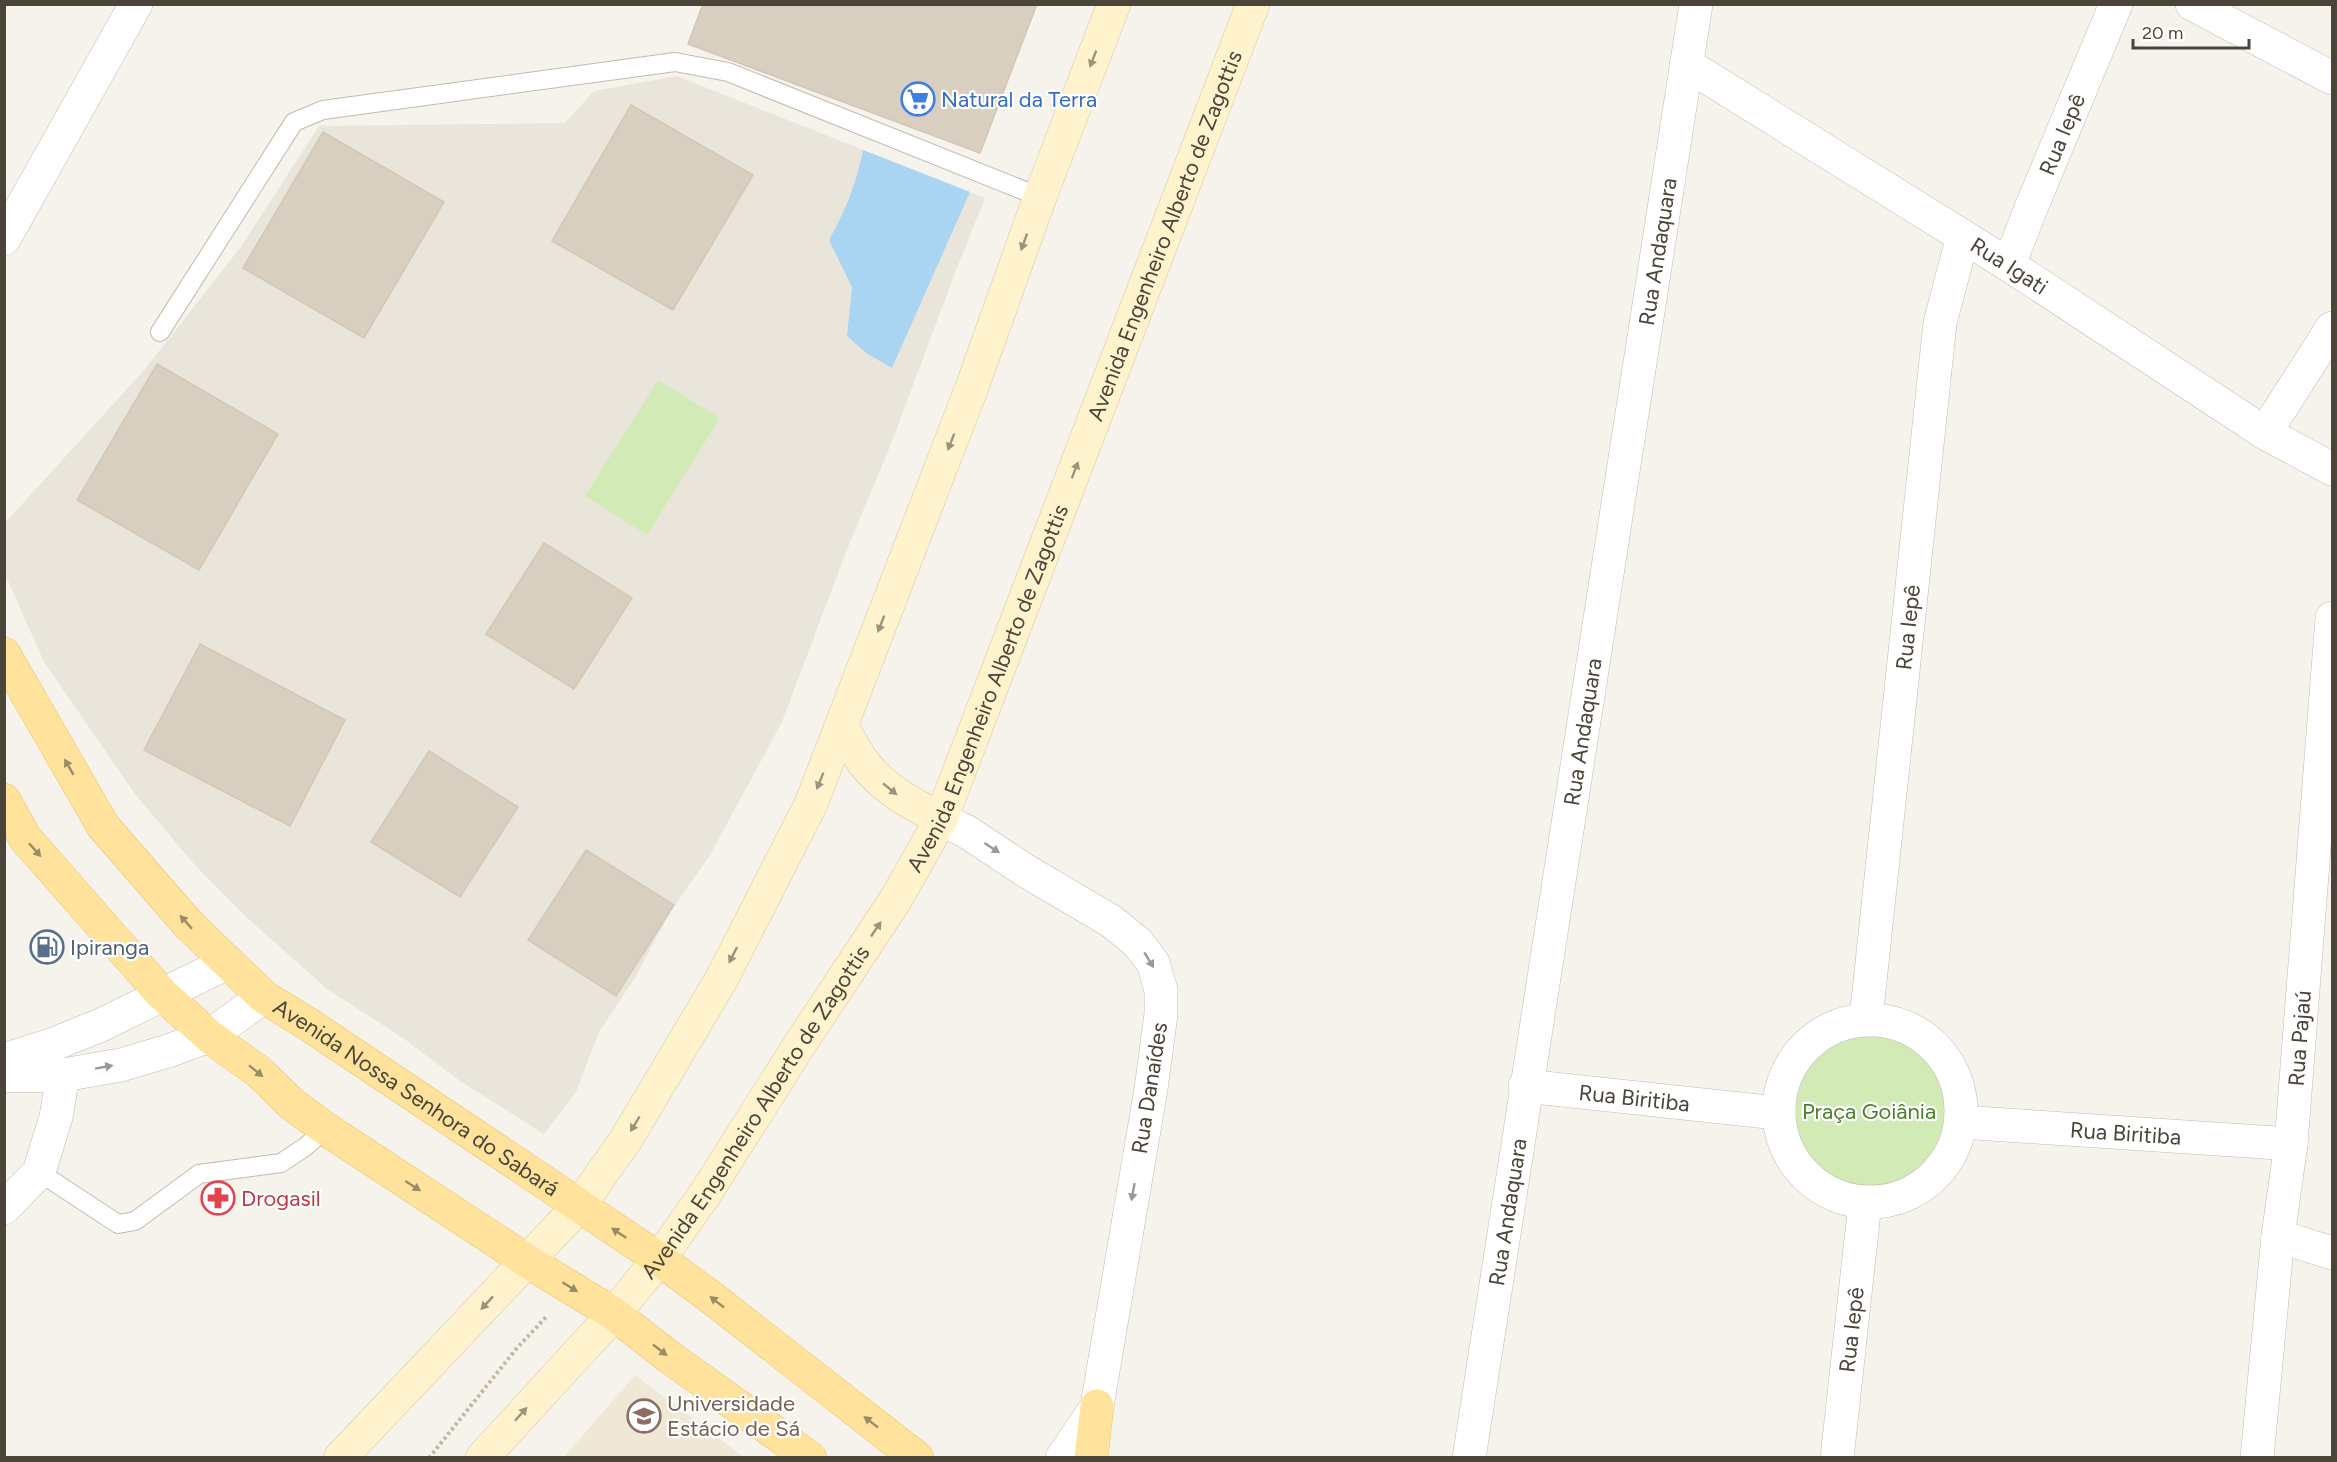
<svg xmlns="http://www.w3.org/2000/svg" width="2337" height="1462" font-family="Figtree,sans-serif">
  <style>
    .residential { fill: #eae5da }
    .education { fill: #efe8d6 }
    .green { fill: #d2eab5 }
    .water { fill: #a9d4f2 }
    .building { fill: #d8cfc1; stroke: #d3c7b4; stroke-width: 1.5 }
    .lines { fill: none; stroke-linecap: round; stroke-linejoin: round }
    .service-casing { stroke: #c2bbae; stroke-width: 20 }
    .minor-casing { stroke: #c2bbae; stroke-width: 34 }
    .tertiary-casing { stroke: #c2bbae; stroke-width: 34 }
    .secondary-casing { stroke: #d6c79b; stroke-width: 34 }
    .primary-casing { stroke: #e6c16a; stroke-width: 34 }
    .path { stroke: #c4b79f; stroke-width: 4; stroke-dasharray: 3 3; stroke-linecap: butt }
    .service { stroke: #fff; stroke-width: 18 }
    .minor { stroke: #fff; stroke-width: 33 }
    .tertiary { stroke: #fff; stroke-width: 33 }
    .secondary { stroke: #fff3cd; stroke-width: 33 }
    .primary { stroke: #ffe39c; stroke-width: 33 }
    .oneway { fill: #9c937c }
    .oneway2 { fill: #9c8c66 }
    .oneway3 { fill: #9c9892 }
    .labels { text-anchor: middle; stroke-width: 4.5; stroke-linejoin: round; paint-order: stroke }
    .shop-label { font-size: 22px; fill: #366cbe; stroke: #fff; text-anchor: start }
    .street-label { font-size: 22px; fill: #4b4439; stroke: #fff }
    .service-label { font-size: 22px; fill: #4e5e75; stroke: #fff; text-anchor: start }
    .park-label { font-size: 22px; fill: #4a7f2a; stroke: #fff }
    .health-label { font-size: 22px; fill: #be3a42; stroke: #fff; text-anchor: start }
    .education-label { font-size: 22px; fill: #785e54; stroke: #fff; text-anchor: start }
  </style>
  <rect width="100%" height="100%" fill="#f6f3ec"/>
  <path class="residential" d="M677,76L985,198L955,273L891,444L846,552L782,722L710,855L669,914L635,978L599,1032L576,1092L544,1134L460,1081L403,1038L327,989L244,915L194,864L135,794L44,662L5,574L4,524L145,369L240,248L319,126L565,123L594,91Z"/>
  <path class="education" d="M635,1375L744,1457H564Z"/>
  <path class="green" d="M658,380L720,418L647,535L585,496Z
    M1779 1111a91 91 0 1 1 182 0a91 91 0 1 1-182 0Z"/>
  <path class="water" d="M863,150L970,192L892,368L866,353L847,336L852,287L829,240C846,210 856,184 863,150Z"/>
  <path class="building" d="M703,4H1037L980,153L688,44Z
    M631,105L753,175L673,310L552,241Z
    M323,132L444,202L364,338L243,268Z
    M157,364L278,434L199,570L77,500Z
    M544,543L632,598L574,689L486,634Z
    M200,644L345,720L290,826L144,750Z
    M429,751L518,807L460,897L371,842Z
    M586,850L674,905L616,996L528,940Z"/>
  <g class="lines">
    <g class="service-casing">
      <path id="service" d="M160,332L294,122L323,110L675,62L728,72L1040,197
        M39,1172L118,1224L135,1221L199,1174L281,1163L305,1147L326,1129"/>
    </g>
    <g class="minor-casing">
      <g id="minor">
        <path d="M2192,4L2332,78"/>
        <path id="s1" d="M1686,64L2009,265L2265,433L2332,469"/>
        <path d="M4,239L136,4"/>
        <path id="s2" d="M2009,265L2029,213L2116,4"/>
        <path d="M2265,433L2332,328"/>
        <path id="s3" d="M1866,1019L1940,323L1963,236"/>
        <circle cx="1870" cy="1111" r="91"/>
        <path id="s4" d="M1525,1086L1777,1113"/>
        <path id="s5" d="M1961,1122L2291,1144"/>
        <path d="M4,1208L39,1172L56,1117L63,1075"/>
        <path d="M2278,1236L2332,1253"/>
        <path id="s6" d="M1469,1458L1696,4"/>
        <path id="s7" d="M1837,1458L1865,1203"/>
        <path id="s8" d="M2257,1458L2278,1236L2291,1144L2332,618"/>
      </g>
    </g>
    <g class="tertiary-casing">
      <path id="tertiary" d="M941,819L967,832L1026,871L1111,921L1138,943L1153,963L1161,990V1014L1151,1089L1097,1406L1062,1458
        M4,1060L54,1044L101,1025L227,963
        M4,1076L63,1075L121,1065L168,1051L209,1036L264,997"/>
    </g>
    <g class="secondary-casing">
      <g id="secondary">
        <path d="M842,727C850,740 857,755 867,767C887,791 914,805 941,819"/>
        <path d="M340,1458L579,1206L625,1141L721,980L811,804L972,387L1040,197L1114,4"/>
        <path id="s9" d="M482,1458L614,1314L659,1259L705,1194L802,1041L896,899L941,819L1253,4"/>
      </g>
    </g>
    <g class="primary-casing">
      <g id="primary">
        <path id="s10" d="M4,654L103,826L189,925L264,997L308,1024L659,1259L712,1298L917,1458"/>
        <path d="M4,800L25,838L162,994L209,1036L259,1072L293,1105L326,1129L527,1261L614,1314L668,1356L810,1458"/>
        <path d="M1091,1458L1097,1406"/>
      </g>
    </g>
    <path class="path" d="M429,1458L517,1348L547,1316"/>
    <use href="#service" class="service"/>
    <use href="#minor" class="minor"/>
    <use href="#tertiary" class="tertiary"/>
    <use href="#secondary" class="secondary"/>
    <use href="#primary" class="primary"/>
  </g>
  <defs><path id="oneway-solid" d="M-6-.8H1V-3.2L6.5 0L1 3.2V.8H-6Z" transform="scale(1.5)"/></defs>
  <g class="oneway">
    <use href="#oneway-solid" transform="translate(1093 59) rotate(111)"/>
    <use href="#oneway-solid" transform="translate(1024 242) rotate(110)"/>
    <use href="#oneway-solid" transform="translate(951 442) rotate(111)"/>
    <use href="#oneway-solid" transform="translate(1075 470) rotate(-69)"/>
    <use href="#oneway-solid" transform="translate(881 624) rotate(111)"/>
    <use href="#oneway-solid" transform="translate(820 781) rotate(112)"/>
    <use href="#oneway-solid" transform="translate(890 789) rotate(39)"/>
    <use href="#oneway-solid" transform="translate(876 929) rotate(-56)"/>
    <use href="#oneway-solid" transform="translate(733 955) rotate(117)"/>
    <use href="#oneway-solid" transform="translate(635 1124) rotate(121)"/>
    <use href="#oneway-solid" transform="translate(487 1303) rotate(133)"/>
    <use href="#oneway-solid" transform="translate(521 1414) rotate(-48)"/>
  </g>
  <g class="oneway2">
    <use href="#oneway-solid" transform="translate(69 767) rotate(-120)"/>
    <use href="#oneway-solid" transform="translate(35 850) rotate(49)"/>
    <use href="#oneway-solid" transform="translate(186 922) rotate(-132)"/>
    <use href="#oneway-solid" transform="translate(256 1071) rotate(39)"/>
    <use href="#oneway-solid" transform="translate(413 1186) rotate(33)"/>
    <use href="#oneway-solid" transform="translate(619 1233) rotate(-146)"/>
    <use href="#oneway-solid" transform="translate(570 1287) rotate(32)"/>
    <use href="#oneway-solid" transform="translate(717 1302) rotate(-142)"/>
    <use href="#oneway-solid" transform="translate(660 1350) rotate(38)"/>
    <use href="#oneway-solid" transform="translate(871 1422) rotate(-142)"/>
  </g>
  <g class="oneway3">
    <use href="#oneway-solid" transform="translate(992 848) rotate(33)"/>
    <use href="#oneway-solid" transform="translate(1149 960) rotate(59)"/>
    <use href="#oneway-solid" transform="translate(104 1067) rotate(-10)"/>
    <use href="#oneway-solid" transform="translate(1133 1192) rotate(100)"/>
  </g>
  <defs>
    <g id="supermarket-ring" transform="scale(1.725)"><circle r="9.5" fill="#fff" stroke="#3f7fe0" stroke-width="1.5"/><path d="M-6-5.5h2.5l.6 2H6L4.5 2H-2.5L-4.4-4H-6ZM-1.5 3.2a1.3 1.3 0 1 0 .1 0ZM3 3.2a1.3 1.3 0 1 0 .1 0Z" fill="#3f7fe0"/></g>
    <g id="fuel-ring" transform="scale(1.725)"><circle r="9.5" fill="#fff" stroke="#5c6f8a" stroke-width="1.5"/><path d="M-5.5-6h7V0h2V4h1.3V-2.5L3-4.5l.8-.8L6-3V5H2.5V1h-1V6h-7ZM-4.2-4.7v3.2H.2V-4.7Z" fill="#5c6f8a"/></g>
    <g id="pharmacy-ring" transform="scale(1.725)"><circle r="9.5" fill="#fff" stroke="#e0444e" stroke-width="1.5"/><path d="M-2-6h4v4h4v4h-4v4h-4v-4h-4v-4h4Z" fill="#e0444e"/></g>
    <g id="university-ring" transform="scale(1.725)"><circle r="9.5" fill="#fff" stroke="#8d6e63" stroke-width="1.5"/><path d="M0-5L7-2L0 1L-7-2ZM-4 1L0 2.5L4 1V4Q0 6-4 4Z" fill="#8d6e63"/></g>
  </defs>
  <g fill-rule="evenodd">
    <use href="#supermarket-ring" x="918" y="99"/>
    <use href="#fuel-ring" x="47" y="947"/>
    <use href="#pharmacy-ring" x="218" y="1198"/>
    <use href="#university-ring" x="644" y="1416"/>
  </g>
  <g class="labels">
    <g class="shop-label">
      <text x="941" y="107">Natural da Terra</text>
    </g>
    <g class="street-label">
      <text dy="8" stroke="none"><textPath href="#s2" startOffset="141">Rua Iepê</textPath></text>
      <text dy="8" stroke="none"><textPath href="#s9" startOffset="1414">Avenida Engenheiro Alberto de Zagottis</textPath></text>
      <text dy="8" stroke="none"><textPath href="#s6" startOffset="1221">Rua Andaquara</textPath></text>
      <text dy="8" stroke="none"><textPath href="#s1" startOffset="381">Rua Igati</textPath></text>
      <text dy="8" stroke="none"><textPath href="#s3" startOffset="394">Rua Iepê</textPath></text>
      <text dy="8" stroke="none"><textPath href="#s9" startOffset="928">Avenida Engenheiro Alberto de Zagottis</textPath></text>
      <text dy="8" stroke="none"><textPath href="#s6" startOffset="735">Rua Andaquara</textPath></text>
      <text dy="8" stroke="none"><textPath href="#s8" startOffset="422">Rua Pajaú</textPath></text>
      <text transform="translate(1149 1088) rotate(-81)" y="8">Rua Danaídes</text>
      <text dy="8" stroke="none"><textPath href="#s10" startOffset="616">Avenida Nossa Senhora do Sabará</textPath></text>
      <text dy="8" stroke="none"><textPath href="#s4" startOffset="110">Rua Biritiba</textPath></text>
      <text dy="8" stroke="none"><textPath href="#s9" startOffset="442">Avenida Engenheiro Alberto de Zagottis</textPath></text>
      <text dy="8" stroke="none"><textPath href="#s5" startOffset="165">Rua Biritiba</textPath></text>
      <text dy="8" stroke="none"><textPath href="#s6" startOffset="249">Rua Andaquara</textPath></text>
      <text dy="8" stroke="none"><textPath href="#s7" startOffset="129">Rua Iepê</textPath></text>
    </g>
    <g class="service-label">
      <text x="70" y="955">Ipiranga</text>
    </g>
    <g class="park-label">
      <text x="1869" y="1119">Praça Goiânia</text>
    </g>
    <g class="health-label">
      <text x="241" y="1206">Drogasil</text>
    </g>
    <g class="education-label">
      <text x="667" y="1411">Universidade<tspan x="667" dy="25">Estácio de Sá</tspan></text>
    </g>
  </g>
  <rect width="2337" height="1462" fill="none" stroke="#4b4439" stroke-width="12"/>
  <path d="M2133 39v9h116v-9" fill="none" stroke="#4b4439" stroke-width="3"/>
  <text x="2142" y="39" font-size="18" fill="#4b4439" stroke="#ffffff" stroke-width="4.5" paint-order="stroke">20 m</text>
</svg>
